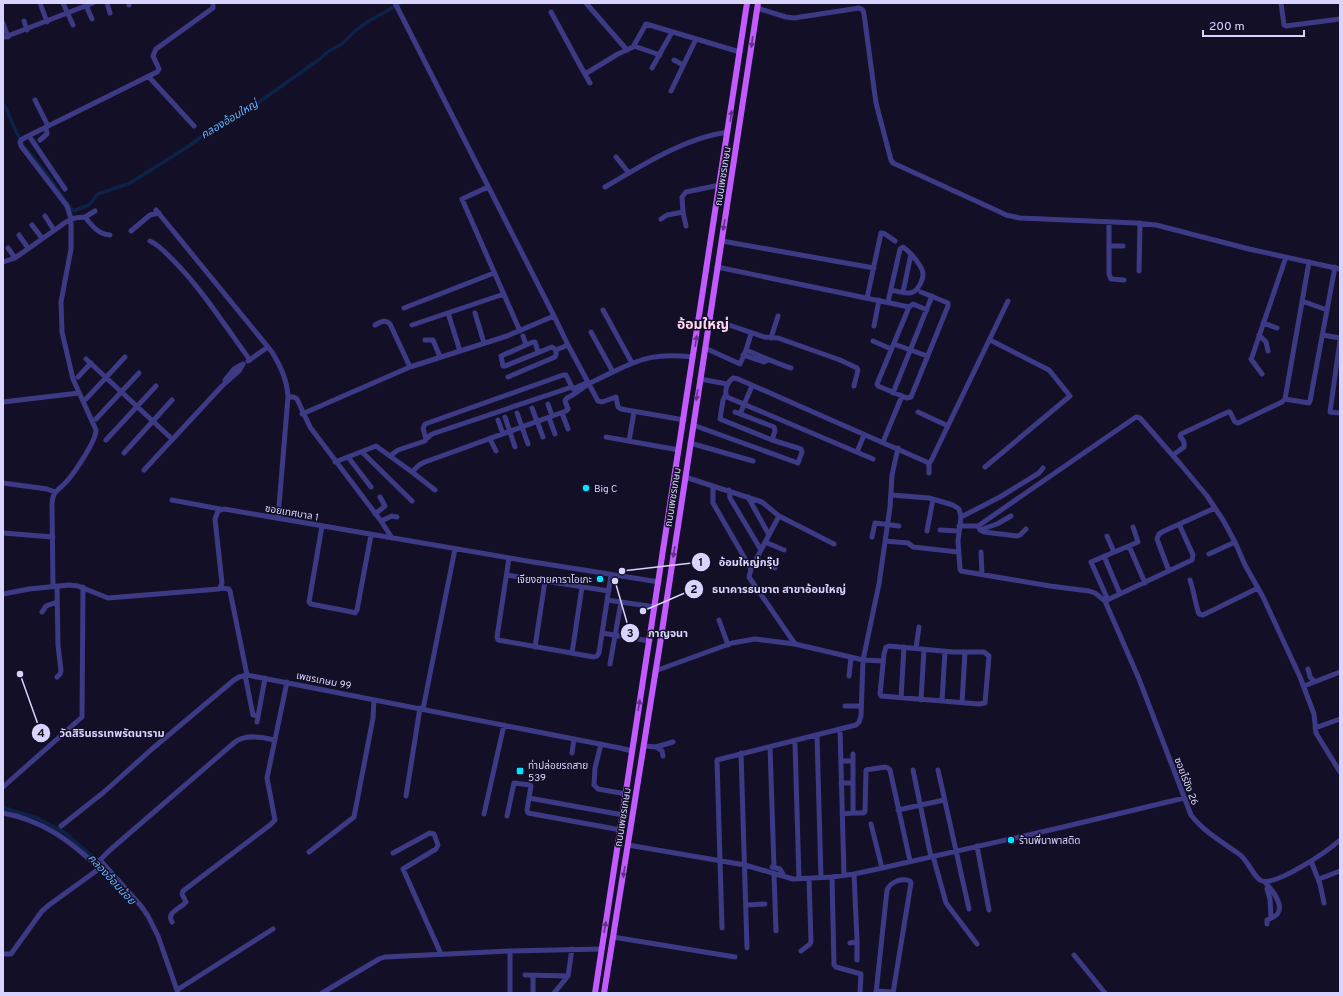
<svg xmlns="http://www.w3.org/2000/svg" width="1343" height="996" font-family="Overpass,'Noto Sans Thai',sans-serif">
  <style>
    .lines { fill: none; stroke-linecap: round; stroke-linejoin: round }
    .canal { stroke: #0c2248; stroke-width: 3.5 }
    .minor { stroke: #3d3a85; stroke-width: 5 }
    .major { stroke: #c25bff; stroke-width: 6 }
    .oneway { fill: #623188 }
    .poi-dot { fill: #00e5ff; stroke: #130f26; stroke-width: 1.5 }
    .labels { text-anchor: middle; stroke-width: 3; stroke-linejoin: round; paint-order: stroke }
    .street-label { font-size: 10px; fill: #d9d4ff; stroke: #130f26 }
    .poi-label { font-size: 10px; fill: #d9d4ff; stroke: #130f26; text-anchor: start }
    .water-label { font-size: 11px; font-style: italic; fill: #62b6ff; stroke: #130f26 }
    .district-label { font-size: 14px; font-weight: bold; fill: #ffd6f0; stroke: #130f26 }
    .leader { fill: none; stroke: #d9d4ff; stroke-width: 1.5 }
    .callout-dot { fill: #d9d4ff; stroke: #130f26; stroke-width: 1.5 }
    .mark-label { font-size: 12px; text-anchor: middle; font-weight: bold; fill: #111 }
    .callout-label { font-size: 11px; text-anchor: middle; font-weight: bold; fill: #d9d4ff; stroke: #130f26; stroke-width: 3; stroke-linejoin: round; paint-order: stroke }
  </style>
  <rect width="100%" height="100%" fill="#130f26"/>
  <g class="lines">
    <path class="canal" d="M3,105L5,106L14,127L23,145L45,172L73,211L89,205L98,194L130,183L189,146L214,127L242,114L317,61L329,51L342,44L355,31L369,21L401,3
      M3,807L16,812L35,817L64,832L100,863"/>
    <path class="minor" d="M40,3L47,22
      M63,3L73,25
      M85,3L92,19
      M107,3L110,13
      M129,3V5
      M395,3L554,316L568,345L598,401L602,402L616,397L618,407L621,409L684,420
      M586,3L627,50
      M1281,3L1284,25L1286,26L1340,19
      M757,8L786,17L794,18L859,8L863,10L864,14L876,103L891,160L893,163L1000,212L1006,215L1020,218L1136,223L1156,225L1249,249L1340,269
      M551,12L582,69L590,83
      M24,21L27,30
      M3,23L8,37
      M5,37L93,3
      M634,46L660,55
      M674,60L683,65
      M652,68L672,32
      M585,74L618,54L633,47L646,24L740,52
      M149,77L194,126
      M671,91L696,39
      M35,100L48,126
      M29,136L65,189
      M40,140L47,134L46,127
      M616,157L629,173
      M488,187L462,199L520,331
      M605,187C643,165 684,138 728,132
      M156,210L272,352C281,367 287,380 288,397L278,518
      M683,212L686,226
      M45,216L54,230
      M85,217C92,226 98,234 110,235
      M661,219L667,215L683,212L682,197L686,192L720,185
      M1109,222V274L1111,279L1124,280
      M32,225L42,238
      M131,231L150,215L159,213
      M19,235L28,248
      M150,241C159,245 165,252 172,259C202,289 225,326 250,360
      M722,241L874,268
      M1109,246H1123
      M8,248L15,258L66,222L75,218L85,217L95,211
      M3,262L15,258
      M717,267L909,307
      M1139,271L1140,223
      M903,292L911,254
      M921,292L948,303V306L911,397L907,398L878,386L877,384L909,307L913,304L927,310
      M867,298L881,233L885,234L895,241
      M1302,301L1327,310
      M888,302L900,249L903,247C909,251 912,255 916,260C923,269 926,275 919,286C918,288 916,291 913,292C907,295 897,291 891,290
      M404,308L494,273
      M603,310L632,363
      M448,313L460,351
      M475,313L484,343
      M1263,323L1277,328
      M375,325C380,322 385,319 390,324L410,367
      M412,325L504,294
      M708,325L726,324L764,337L778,338L840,360L857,368L858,370L854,386
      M874,326L879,300
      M591,332L613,372
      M751,334L746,350C761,356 775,363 791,368
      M1259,335L1266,342L1268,351
      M1323,335L1340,338
      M523,336L526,345
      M771,338L778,316
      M425,340H433L440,357
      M1340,340L1330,412L1340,413
      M873,341L891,349
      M894,344L927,356
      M705,348L740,364L746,350
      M538,352L535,342H533L501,356L503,366H505L552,347L556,350
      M743,355L764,362L768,360
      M86,359L172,439
      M248,361L268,347
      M1262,374L1251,359L1252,357L1286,257
      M78,377L91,363
      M508,377L555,357L556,355V350L568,345
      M700,379L727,384
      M225,380L234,369L241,365
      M893,393L932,296
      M726,394L723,400L720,419L772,440
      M288,397H294L297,399L310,427L381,521L392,538
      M86,399L125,357
      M1285,399L1309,403L1310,401L1335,267
      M3,402L79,393
      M548,404L552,416
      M532,408L543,437
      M918,412L948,426
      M517,413L528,444
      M562,413L568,429
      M302,414L410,367L507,336L554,316
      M740,414L752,386
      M505,417L515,447
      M549,418L555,434
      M96,419L139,373
      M498,420L503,434
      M693,425L798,463L802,452L801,449L772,440L775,431L774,427L735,412
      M606,437L679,450
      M426,439L432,434L572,387
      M490,439L496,451
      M106,440L156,386
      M629,441L634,412
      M883,442L902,396
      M690,443L753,461
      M362,452L412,501
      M857,452L864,435
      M124,453L172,400
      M1173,455L1184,447V442L1180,436L1181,434L1228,412H1230L1235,422L1238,423L1282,402L1285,399L1309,262
      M390,456L398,450L425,441L426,439L423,428L425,424L563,375H566L573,389L586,383
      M348,457L371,487
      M873,459L727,397C724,391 727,382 733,378L738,379L929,463
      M335,462L376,446L412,472L419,465L425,462L566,411L568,409L565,401L567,398C576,394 582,388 590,383C598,379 605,376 613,372C643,357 659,353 693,357
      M985,467L1070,396L1049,370L990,340
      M144,470L222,386L239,371L243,364
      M412,472L435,490
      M929,473V463L931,461L1008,301
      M685,477L762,502L779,516L834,544
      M3,483L47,489L55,492
      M713,486V503L751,569
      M729,490L730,498L761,550
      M891,495L929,498L953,505L959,509L961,517L958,541L960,569L961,571L1050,586L1089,591L1095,593L1105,601L1139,679L1191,815C1203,831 1222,842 1239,854C1248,860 1251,873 1260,880C1273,889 1329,850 1340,840
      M748,497L769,535
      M172,500L220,509
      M375,514L385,506L380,497
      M779,516L751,569L749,577L795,644
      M961,517L1000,497L1039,473L1043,468
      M381,521L392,516L397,517
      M322,526L309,602L311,604L352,612L355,613L357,610L371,535
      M959,526H978L1136,417L1140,418L1182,466L1207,496L1223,520L1235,542L1245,565L1263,597L1300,677L1314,714L1316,733L1340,772
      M978,526L980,530L984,532L1017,536L1020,535L1026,529
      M940,530L958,531
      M980,530L997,524L1011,516
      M927,531L933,499
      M3,533L53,537
      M1107,536L1114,552
      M872,537L875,523L899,526
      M885,541L908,543L913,547L958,552
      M765,542L784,550
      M1129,546L1145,583
      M981,552L982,574
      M1209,554L1235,542
      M1104,556L1120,594
      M509,558L497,637L498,640L594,657L597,656L599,653L611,575
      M756,559L775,568
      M1169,571L1157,539L1159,534L1164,531L1215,508
      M507,575L609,591
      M1190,580C1194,591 1195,603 1199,614L1203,615L1258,588
      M53,586L52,504C53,489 59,491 67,481C75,472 96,441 96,430L73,379L62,332L61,302L71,249V219L67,206L21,146L20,142L21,140L26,137L157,72L159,69L153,56L156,49L213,8V3
      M57,586L58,645L61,671L60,674L57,677
      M220,588L229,589L230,591L247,675
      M3,594L29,589L69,585L78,586L108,598L219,589L220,588L222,583L215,519L218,511L224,509L527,561L659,582
      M607,600L655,607
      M1108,600L1091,562L1138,542L1133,527
      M1105,601L1192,560L1193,555L1179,524
      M42,612L46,606L57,602
      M719,620L728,645
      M602,633L650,641
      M889,646L953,652H984L989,656L985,703L979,704L881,696L880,694L884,654L886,647Z
      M535,647L545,581
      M916,648L919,627
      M572,653L582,587
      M610,664L621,602
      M1308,669L1310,677L1314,681
      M655,671L732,643L755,639L795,644L863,660L883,661
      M245,675L253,715L258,716
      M849,676L851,657
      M1304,686L1340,672
      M901,698L904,647
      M921,700L924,649
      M942,701L945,651
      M962,703L965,652
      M845,706H861
      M423,709L455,549
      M257,722L265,678
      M1315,728L1340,719
      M840,729L844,875
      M817,735L821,878
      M795,743L799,879
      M601,744L595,768L594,785L598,789L626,794
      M644,746L656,747L673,742
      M656,747L662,751L663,756
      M770,747L774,867
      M572,753L574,739
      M741,753L747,948
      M841,761H853
      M913,770L931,857
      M938,770L969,909
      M841,783H853
      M3,787L82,717L83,587
      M406,796L420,708
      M529,798L623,815
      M898,810L944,800
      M3,813C44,821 69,840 99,868
      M853,813H863L865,812L866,770L885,767L888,768L890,770L910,861
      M484,814L504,725
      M842,814L853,813V754
      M507,816L514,783L530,785L531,786L527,810L528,813L621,830
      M871,824L882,868
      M61,826L104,792L152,749L234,680L239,677L247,675L620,748L632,751
      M628,845L745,865L793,879L832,877L854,874L882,868L1059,828L1184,798
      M977,846L989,910
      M309,852L354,817L373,718L374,700
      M393,853L430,833L434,834L438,845L436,849L403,869L441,954
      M933,856L946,903L977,944
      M100,860L141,906L148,916L158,936L178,993
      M1311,861L1320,884L1324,903
      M772,867L780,869L784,876
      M774,874L776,931
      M832,877L834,965L836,967L861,974L860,993
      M1319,879L1340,871
      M1265,882C1270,888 1284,903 1278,913C1276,917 1271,918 1267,920V924
      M1268,886L1267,889L1270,899L1271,918
      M746,905L765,904
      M172,922C166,912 180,909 186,902L182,894L183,891L270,825L275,820L267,778L287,682
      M722,928L717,760L856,725L859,722L861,716L863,660L879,584L890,507L892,475L898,448
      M613,937L735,957
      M857,940V960
      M850,943L856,942L857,940L854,874
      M510,951V993
      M801,951L810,944L811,941L809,879
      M3,954H11L42,911L49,905L96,871L99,868L100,860L110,850L235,742C246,734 262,737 274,740
      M1074,955L1105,993
      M525,975L568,976
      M177,990L273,929
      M876,991L893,992
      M322,993L379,959L385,957L510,951L602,949
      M533,993V975
      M554,993L568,976L572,949
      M876,993L887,890C891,881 902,878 910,881L911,883L893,993"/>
    <path class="major" d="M595,993L747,3
      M604,993L660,644L758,3"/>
  </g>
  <defs><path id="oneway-solid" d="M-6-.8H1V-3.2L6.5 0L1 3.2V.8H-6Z"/></defs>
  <g class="oneway">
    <use href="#oneway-solid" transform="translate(752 42) rotate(98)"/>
    <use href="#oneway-solid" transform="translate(731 116) rotate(-82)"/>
    <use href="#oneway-solid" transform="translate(724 225) rotate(99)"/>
    <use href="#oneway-solid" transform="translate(696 341) rotate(-81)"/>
    <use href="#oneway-solid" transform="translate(697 395) rotate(98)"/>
    <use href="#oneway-solid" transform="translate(674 552) rotate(99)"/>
    <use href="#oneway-solid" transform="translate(639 705) rotate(-81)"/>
    <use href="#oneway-solid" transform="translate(624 872) rotate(99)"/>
    <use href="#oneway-solid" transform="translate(605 927) rotate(-80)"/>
  </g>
  <g class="poi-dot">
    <circle cx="586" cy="488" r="4"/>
    <circle cx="600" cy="579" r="4"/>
    <rect x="516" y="767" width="8" height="8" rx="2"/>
    <circle cx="1011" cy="840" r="4"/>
  </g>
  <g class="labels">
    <g class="street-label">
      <text transform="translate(722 176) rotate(-81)" y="4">ถนนเพชรเกษม</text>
      <text transform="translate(672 497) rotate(-81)" y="4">ถนนเพชรเกษม</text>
      <text transform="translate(292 512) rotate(10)" y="4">ซอยเทศบาล 1</text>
      <text transform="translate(324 680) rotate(11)" y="4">เพชรเกษม 99</text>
      <text transform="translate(1187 781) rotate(69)" y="4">ซอยไร่ขิง 26</text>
      <text transform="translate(622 817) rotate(-81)" y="4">ถนนเพชรเกษม</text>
    </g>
    <g class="poi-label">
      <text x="594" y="492">Big C</text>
      <text x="592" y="583" text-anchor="end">เจียงฮายคาราโอเกะ</text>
      <text x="528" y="769">ท่าปล่อยรถสาย<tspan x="528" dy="12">539</tspan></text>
      <text x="1019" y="844">ร้านพี่นาพาสติด</text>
    </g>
    <g class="water-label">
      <text transform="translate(229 119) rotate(-31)" y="4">คลองอ้อมใหญ่</text>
      <text transform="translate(112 879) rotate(47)" y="4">คลองอ้อมน้อย</text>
    </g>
    <g class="district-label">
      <text x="703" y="329">อ้อมใหญ่</text>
    </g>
  </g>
  <path class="leader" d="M622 571L701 562M643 611L694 589M615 581L630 633M20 674L41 733"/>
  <g class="callout-dot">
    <circle cx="622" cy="571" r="4"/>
    <circle cx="643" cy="611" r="4"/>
    <circle cx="615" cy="581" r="4"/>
    <circle cx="20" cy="674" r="4"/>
    <circle cx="701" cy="562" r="10"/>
    <circle cx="694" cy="589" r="10"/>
    <circle cx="630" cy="633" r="10"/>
    <circle cx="41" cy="733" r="10"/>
  </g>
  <g class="mark-label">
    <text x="701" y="566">1</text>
    <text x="694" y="593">2</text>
    <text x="630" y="637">3</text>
    <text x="41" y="737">4</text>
  </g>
  <g class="callout-label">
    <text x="749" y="566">อ้อมใหญ่กรุ๊ป</text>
    <text x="779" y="593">ธนาคารธนชาต สาขาอ้อมใหญ่</text>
    <text x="668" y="637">กาญจนา</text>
    <text x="112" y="737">วัดสิรินธรเทพรัตนาราม</text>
  </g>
  <rect width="1343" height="996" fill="none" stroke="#d9d4ff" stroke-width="8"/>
  <path d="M1203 30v6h101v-6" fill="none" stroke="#d9d4ff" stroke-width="2"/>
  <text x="1209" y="30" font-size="12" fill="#d9d4ff" stroke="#130f26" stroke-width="3" paint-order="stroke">200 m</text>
</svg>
